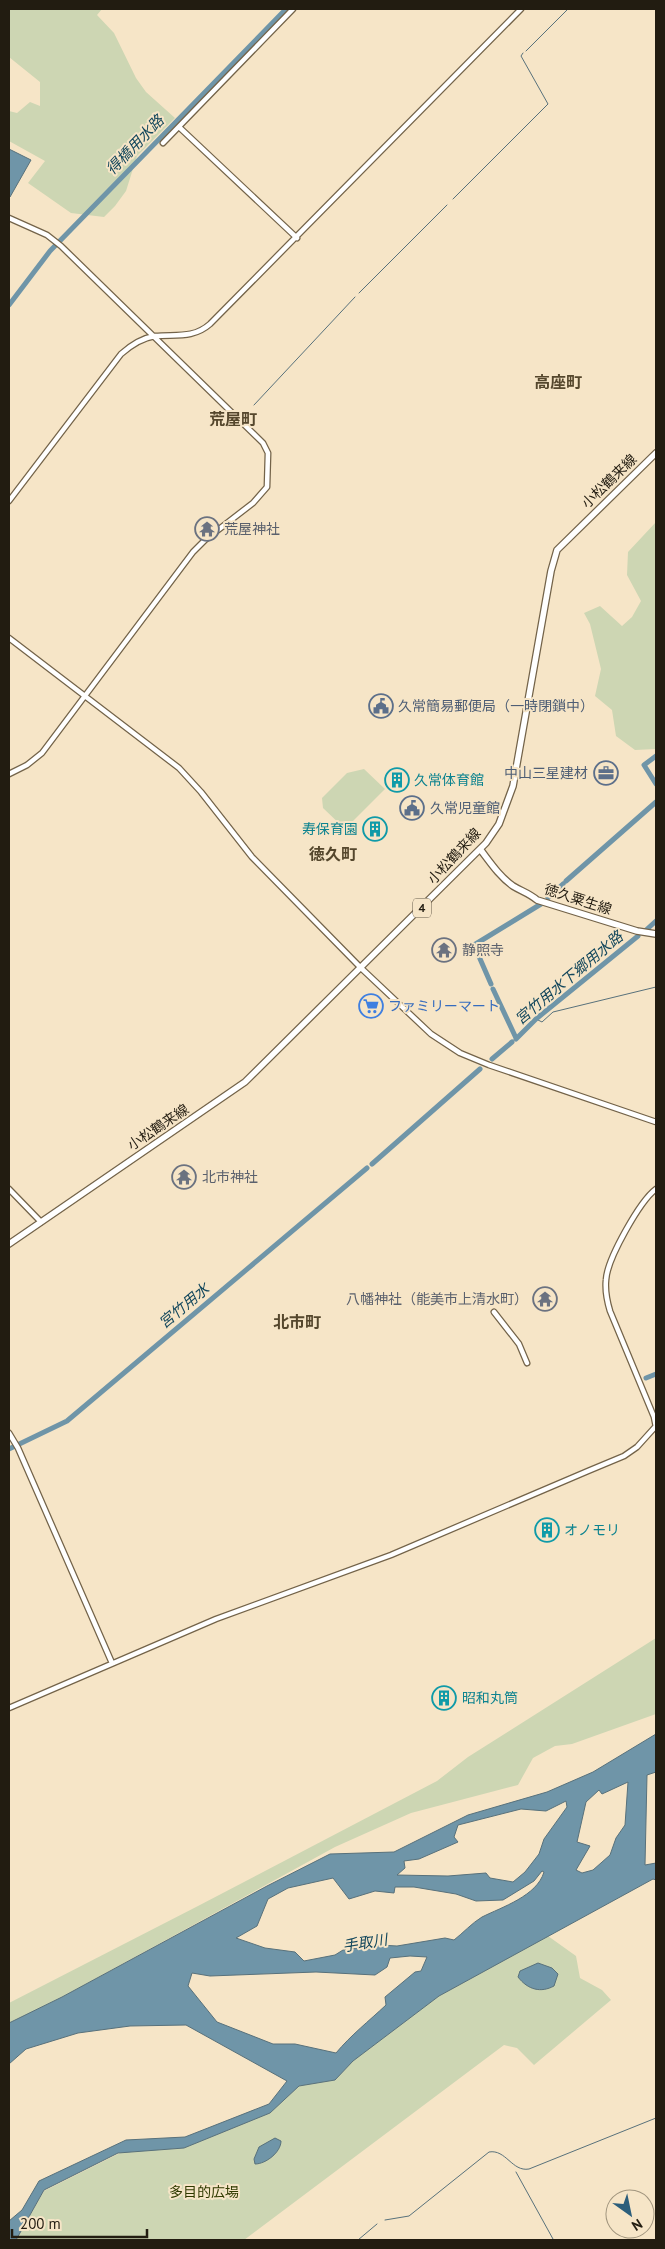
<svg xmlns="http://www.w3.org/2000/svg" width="665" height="2249" font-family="'PT Sans','Noto Sans JP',sans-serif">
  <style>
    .green { fill: #cdd6b3 }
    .water { fill: #6f95a8; stroke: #58717b; fill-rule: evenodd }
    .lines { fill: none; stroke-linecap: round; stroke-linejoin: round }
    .stream { stroke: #58717b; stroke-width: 1 }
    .canal { stroke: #6f95a8; stroke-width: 5 }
    .minor-casing { stroke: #736349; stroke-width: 7 }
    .major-casing { stroke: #736349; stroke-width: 8 }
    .minor { stroke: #fff; stroke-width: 4.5 }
    .major { stroke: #fff; stroke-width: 5.5 }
    .labels { text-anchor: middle; stroke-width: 4; stroke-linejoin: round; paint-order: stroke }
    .shield { fill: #f6e5c7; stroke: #625848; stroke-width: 1 }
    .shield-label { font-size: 12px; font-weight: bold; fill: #221c11 }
    .street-label { font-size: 14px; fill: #221c11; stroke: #f6e5c7 }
    .worship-label { font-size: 14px; fill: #5b616d; stroke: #f6e5c7; text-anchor: start }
    .service-label { font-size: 14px; fill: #4e5e75; stroke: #f6e5c7; text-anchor: start }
    .culture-label { font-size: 14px; fill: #0d838f; stroke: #f6e5c7; text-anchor: start }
    .shop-label { font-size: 14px; fill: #366cbe; stroke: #f6e5c7; text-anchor: start }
    .park-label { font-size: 14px; fill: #303a00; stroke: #f6e5c7 }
    .water-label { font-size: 15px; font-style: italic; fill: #13475c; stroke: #f6e5c7 }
    .quarter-label { font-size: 16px; font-weight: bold; fill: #55472d; stroke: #f6e5c7 }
  </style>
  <rect width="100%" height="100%" fill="#f6e5c7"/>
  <path class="green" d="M9,9H102L97,15L114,33L136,78L146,92L175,118L137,156L126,191L115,206L104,217L71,213L28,183L45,161L9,141V111L17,113L30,102L40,106V82L9,57Z
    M656,522V749L635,750L616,736L612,710L595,696L601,669L590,624L584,613L600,606L622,626L632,617L641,601L627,575L628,552Z
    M364,769L385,789L345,829L323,808L322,798L347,773Z
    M656,1638V1714L572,1744L555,1746L533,1758L518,1785L411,1813L335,1847L62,1997L9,2023V2003L198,1906L437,1781L468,1757Z
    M548,1936L576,1956L580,1978L602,1990L611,2000L534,2065L517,2048L504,2045L244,2240H16L44,2191L122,2152L184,2148L270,2113L299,2086L335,2080L353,2061L439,1996Z"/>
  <path class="water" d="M9,149L31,160L10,197L9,196Z
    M656,1734V1772L647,1775L645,1865L656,1863V1880L653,1879L439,1996L353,2061L335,2080L299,2086L270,2113L184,2148L118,2153L44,2190L16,2240H9V2221L22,2210L39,2181L126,2140L185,2137L269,2104L287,2081L186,2025L130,2026L78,2033L26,2049L9,2064V2023L62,1997L267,1886L330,1854L394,1852L468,1815L547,1792L593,1772ZM628,1782L625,1825L616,1838L610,1855L593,1870L582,1873L576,1870L590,1846L577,1842L586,1802L599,1790L602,1794ZM566,1801L567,1807L544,1839L539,1854L525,1872L513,1882L490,1878L486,1873L448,1876L397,1875L405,1868L404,1861L419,1859L458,1842L454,1837L458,1825L521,1809L546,1811ZM542,1871L544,1872C537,1896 502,1907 482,1917C472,1923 463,1933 454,1940L445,1938L397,1946L380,1945L343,1950L335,1955L304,1961L295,1952L265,1948L236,1938L257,1926L268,1899L288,1888L333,1878L349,1899L375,1891L394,1893L395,1887H414L456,1894L476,1901L503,1900L534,1881ZM410,1956L427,1957L421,1971L415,1972L385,1997L386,2005C369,2021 351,2035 336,2053L295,2044H273L217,2022L188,1986L192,1973L210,1976L316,1972L375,1975L387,1967L390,1958Z
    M538,1963L552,1968L558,1974L554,1986C541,1993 528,1990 518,1977L520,1971Z
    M275,2138L281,2141C281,2152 266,2164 255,2164L254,2159L259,2147Z"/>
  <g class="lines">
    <path class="stream" d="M526,51L568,9
      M453,199L548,104L521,56L523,53
      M359,293L447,205
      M254,405L355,297
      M536,1019L542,1022L553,1012L656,987
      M516,2172L553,2239
      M385,2220L409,2216L489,2152C506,2149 512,2172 529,2169L656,2118
      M358,2240L377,2224"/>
    <path class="canal" d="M9,305L50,251L286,9
      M656,756L644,765L656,784
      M566,881L656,802
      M548,898L563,884
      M645,931L656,921
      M491,984L474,945L541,904
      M493,989L516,1038
      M516,1039L536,1019L638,936
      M492,1059L512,1042
      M372,1164L480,1069
      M646,1378L656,1374
      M9,1449L67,1421L367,1168"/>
    <g class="minor-casing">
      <path id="minor" d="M179,127L297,238
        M163,143L293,9
        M9,218L47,235L61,246L263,443L268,453L267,487L253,503L205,540L193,552L42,753L27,765L9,774
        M9,501L121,354C130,346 142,338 155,336C175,334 193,339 210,324L521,9
        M9,638L179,768L201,792L252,857L361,968L431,1034L460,1053L489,1065L656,1122
        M9,1189L41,1222
        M494,1312L519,1344L527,1363
        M656,1427L654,1417L610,1311C607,1301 605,1290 606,1280C607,1259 640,1201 656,1189
        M9,1433L18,1448L112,1663
        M9,1708L216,1619L391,1555L588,1471L624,1456L637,1447L656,1426"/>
    </g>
    <g class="major-casing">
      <path id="major" d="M480,849C490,862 499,876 513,886C521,891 529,893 537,900L637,931L656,934
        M9,1244L245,1082L486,843L499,824L513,786L551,571L557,550L656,453"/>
    </g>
    <use href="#minor" class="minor"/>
    <use href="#major" class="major"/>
  </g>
  <defs>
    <g id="temple-ring" transform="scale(1.25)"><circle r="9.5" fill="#f6e5c7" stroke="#6b7280" stroke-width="1.5"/><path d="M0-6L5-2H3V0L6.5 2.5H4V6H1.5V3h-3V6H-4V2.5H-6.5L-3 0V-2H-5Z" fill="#6b7280"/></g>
    <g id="civic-ring" transform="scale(1.25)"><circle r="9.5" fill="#f6e5c7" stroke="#5c6f8a" stroke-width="1.5"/><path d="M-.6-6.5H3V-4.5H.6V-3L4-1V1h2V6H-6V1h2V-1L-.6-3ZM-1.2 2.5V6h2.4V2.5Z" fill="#5c6f8a"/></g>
    <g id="office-ring" transform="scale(1.25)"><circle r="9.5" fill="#f6e5c7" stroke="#5c6f8a" stroke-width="1.5"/><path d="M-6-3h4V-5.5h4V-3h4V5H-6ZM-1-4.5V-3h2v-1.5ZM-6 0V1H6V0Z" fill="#5c6f8a"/></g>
    <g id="building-ring" transform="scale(1.25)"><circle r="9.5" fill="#f6e5c7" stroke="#0f9aa8" stroke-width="1.5"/><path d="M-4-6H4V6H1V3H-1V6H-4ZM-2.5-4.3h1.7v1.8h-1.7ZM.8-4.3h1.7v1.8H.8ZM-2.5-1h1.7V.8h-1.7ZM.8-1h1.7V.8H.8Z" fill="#0f9aa8"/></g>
    <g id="supermarket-ring" transform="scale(1.25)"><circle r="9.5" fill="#f6e5c7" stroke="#3f7fe0" stroke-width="1.5"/><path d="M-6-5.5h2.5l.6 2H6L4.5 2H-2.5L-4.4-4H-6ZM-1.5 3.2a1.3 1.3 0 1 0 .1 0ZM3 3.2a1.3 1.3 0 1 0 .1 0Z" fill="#3f7fe0"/></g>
  </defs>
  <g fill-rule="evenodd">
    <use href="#temple-ring" x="207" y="529"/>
    <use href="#civic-ring" x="381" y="706"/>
    <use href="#office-ring" x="606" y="773"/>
    <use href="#building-ring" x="397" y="780"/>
    <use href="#civic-ring" x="412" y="808"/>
    <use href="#building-ring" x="375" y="829"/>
    <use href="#temple-ring" x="444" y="950"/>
    <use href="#supermarket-ring" x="371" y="1006"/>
    <use href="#temple-ring" x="184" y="1177"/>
    <use href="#temple-ring" x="545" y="1299"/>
    <use href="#building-ring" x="547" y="1530"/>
    <use href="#building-ring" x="444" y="1698"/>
  </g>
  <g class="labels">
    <rect class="shield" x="413" y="898.5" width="18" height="19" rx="4"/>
    <g class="shield-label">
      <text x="422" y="912">4</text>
    </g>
    <g class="street-label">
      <text transform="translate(609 481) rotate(-44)" y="5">小松鶴来線</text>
      <text transform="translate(454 856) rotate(-47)" y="5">小松鶴来線</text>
      <text transform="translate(578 899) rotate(18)" y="5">徳久粟生線</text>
      <text transform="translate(158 1127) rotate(-34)" y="5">小松鶴来線</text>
    </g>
    <g class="worship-label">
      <text x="224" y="534">荒屋神社</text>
      <text x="462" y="955">静照寺</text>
      <text x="202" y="1182">北市神社</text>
      <text x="528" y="1304" text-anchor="end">八幡神社（能美市上清水町）</text>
    </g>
    <g class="service-label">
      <text x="398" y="711">久常簡易郵便局（一時閉鎖中）</text>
      <text x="588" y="778" text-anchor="end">中山三星建材</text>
      <text x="430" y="813">久常児童館</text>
    </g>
    <g class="culture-label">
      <text x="414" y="785">久常体育館</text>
      <text x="358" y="834" text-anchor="end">寿保育園</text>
      <text x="564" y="1535">オノモリ</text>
      <text x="462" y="1703">昭和丸筒</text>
    </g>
    <g class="shop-label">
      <text x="388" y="1011">ファミリーマート</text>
    </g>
    <g class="park-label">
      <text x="204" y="2197">多目的広場</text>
    </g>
    <g class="water-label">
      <text transform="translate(135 145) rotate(-46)" y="5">得橋用水路</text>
      <text transform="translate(569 978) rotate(-40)" y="5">宮竹用水下郷用水路</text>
      <text transform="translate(184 1306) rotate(-40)" y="5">宮竹用水</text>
      <text transform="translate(365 1943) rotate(-9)" y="5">手取川</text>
    </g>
    <g class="quarter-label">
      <text x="558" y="388">高座町</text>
      <text x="233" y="425">荒屋町</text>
      <text x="333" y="860">徳久町</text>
      <text x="297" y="1328">北市町</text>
    </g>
  </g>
  <rect width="665" height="2249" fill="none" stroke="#221c11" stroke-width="20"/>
  <g transform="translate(630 2214) rotate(147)"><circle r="24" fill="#f6e5c7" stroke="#a1957e"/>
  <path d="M0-4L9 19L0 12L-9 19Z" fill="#2c5e7b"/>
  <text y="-8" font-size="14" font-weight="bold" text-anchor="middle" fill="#221c11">N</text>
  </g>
  <path d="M12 2229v8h135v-8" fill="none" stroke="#221c11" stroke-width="2.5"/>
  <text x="20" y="2229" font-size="15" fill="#221c11" stroke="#f6e5c7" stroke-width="4" paint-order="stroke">200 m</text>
</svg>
